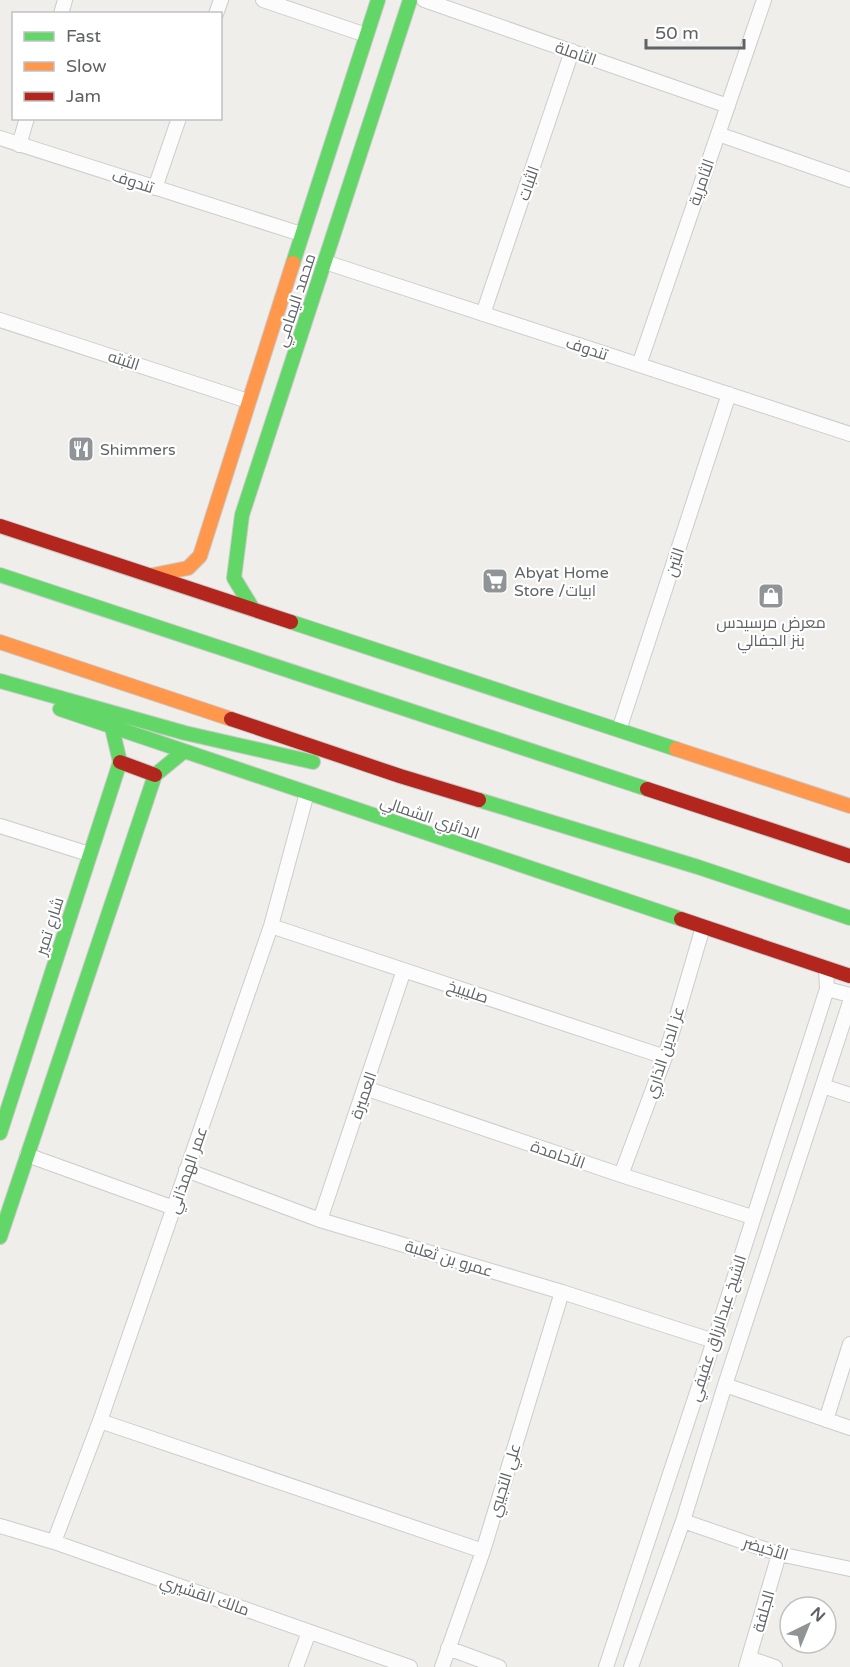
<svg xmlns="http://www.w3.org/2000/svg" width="850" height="1667" font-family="'Varela Round',Cairo,sans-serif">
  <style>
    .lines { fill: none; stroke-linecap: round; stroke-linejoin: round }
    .street-casing { stroke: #cbcccc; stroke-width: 16 }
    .fast-casing { stroke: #cacacb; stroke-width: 16 }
    .slow-casing { stroke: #cacacb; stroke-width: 16 }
    .jam-casing { stroke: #cacacb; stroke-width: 16 }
    .street { stroke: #fdfcfc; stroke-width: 14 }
    .fast { stroke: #63d668; stroke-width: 14 }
    .slow { stroke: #ff974d; stroke-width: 14 }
    .jam { stroke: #b3261e; stroke-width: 14 }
    .labels { text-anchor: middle; stroke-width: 4.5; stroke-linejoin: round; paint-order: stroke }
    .street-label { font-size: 16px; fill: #5f6368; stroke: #fff }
    .poi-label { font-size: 16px; fill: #5f6368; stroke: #fff; text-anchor: start }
  </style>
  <rect width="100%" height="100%" fill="#efeeea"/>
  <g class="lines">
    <g class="street-casing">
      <path id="street" d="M263,0L366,35
        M424,0L728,106
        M61,14L65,0
        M216,14L221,0
        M718,134L850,180
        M0,138L301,234
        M19,145L27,118
        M155,188L179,118
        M325,262L850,434
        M483,314L572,51
        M0,320L248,401
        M639,365L764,0
        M619,730L729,394
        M0,826L89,854
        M271,926L665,1057
        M827,989L850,995
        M823,1086L850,1095
        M365,1088L621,1175L752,1217
        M27,1155L174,1208
        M186,1170L320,1220L562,1292L714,1341
        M621,1175L665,1057L703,927
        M320,1220L404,970
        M725,1385L850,1428
        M826,1420L850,1344
        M100,1421L483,1551
        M683,1521L779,1554L850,1569
        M0,1526L54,1542L410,1667
        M54,1542L100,1421L271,926L307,793
        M448,1648L499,1667
        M749,1658L775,1667
        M296,1667L309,1632
        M442,1667L483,1551L562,1292
        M606,1667L714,1341L827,989L826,968
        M631,1667L683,1521L725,1385L850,1002
        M746,1667L779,1554"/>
    </g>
    <g class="fast-casing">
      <path id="fast" d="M293,263L378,0
        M0,575L647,789
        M253,609L234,578L242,515L410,0
        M291,622L676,749
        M0,681L185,733L313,762
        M60,709L681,919
        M479,800L698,867L850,918
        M0,1133L120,762L112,728
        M0,1237L155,775L183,752"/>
    </g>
    <g class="slow-casing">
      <path id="slow" d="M153,575L188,568L200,556L293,263
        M0,642L231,719
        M676,749L850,806"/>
    </g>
    <g class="jam-casing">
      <path id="jam" d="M0,526L291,622
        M231,719L400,776L479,800
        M120,762L155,775
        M647,789L850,856
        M681,919L850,976"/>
    </g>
    <use href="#street" class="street"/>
    <use href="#fast" class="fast"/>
    <use href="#slow" class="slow"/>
    <use href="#jam" class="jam"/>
  </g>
  <defs>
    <g id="restaurant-square" transform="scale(1.35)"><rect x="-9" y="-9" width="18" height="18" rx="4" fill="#919496" stroke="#fff"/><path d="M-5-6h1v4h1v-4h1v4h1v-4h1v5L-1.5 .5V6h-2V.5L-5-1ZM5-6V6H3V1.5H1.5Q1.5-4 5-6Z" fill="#fff"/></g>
    <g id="supermarket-square" transform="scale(1.35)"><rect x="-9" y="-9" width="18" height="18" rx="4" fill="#919496" stroke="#fff"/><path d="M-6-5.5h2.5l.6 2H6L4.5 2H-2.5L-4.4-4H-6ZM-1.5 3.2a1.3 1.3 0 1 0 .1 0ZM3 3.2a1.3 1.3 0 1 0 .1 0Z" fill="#fff"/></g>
    <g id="shop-square" transform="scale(1.35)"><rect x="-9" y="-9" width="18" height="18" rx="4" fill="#919496" stroke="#fff"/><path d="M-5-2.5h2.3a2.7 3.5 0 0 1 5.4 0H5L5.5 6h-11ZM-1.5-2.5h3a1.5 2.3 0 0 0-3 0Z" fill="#fff"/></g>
  </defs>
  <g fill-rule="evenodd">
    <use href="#restaurant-square" x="81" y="449"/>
    <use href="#supermarket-square" x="495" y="581"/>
    <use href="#shop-square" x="771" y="596"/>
  </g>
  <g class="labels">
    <g class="street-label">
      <text transform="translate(576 53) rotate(19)" y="6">الثاملة</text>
      <text transform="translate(133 181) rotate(18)" y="6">تندوف</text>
      <text transform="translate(701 182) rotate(-71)" y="6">الثامرية</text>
      <text transform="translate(528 183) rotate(-71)" y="6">الثبات</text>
      <text transform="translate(295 300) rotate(-72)" y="6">محمد اليمامي</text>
      <text transform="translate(587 348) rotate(18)" y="6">تندوف</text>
      <text transform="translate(124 360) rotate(18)" y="6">الثبته</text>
      <text transform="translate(674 562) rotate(-72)" y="6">التين</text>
      <text transform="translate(430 817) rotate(19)" y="6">الدائري الشمالي</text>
      <text transform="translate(49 926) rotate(-72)" y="6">شارع تمير</text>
      <text transform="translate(468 991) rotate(18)" y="6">صليبيخ</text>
      <text transform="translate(664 1052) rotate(-72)" y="6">عز الدين الذاري</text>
      <text transform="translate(363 1095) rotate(-71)" y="6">العميرة</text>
      <text transform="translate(558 1154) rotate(19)" y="6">الأحامدة</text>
      <text transform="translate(187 1170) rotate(-71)" y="6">عمر الهمذاني</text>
      <text transform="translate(449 1258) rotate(17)" y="6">عمرو بن ثعلبة</text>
      <text transform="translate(717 1328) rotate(-72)" y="6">الشيخ عبدالرزاق عفيفي</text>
      <text transform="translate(504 1480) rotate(-73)" y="6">علي التجيبي</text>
      <text transform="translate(766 1548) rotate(17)" y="6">الأخيضر</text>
      <text transform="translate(205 1595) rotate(19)" y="6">مالك القشيري</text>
      <text transform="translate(763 1611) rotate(-74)" y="6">الجلفة</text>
    </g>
    <g class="poi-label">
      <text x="100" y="455">Shimmers</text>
      <text x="514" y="578">Abyat Home<tspan x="514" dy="18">Store /ابيات</tspan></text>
      <text x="771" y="628" text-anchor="middle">معرض مرسيدس<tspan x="771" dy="18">بنز الجفالي</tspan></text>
    </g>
  </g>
  <rect x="12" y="12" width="210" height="108" fill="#ffffff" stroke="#bfc1c3" stroke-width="1.5"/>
  <rect x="24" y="32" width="30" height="9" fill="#63d668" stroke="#bfc1c3" stroke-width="1.5"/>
  <text x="66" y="42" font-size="18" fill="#5f6368">Fast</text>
  <rect x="24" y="62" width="30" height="9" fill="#ff974d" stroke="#bfc1c3" stroke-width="1.5"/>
  <text x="66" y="72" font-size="18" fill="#5f6368">Slow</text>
  <rect x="24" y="92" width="30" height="9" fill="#b3261e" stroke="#bfc1c3" stroke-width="1.5"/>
  <text x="66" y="102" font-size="18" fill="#5f6368">Jam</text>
  <g transform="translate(808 1625) rotate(43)"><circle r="28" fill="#ffffff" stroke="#bfc1c3" stroke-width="1.5"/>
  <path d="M0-4.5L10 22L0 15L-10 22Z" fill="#919496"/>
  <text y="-9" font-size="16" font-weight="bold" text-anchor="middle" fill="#5f6368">N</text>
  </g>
  <path d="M646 39v9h98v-9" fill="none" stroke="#5f6368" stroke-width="3"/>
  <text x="655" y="39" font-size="18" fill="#5f6368" stroke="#ffffff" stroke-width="4.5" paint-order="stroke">50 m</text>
</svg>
